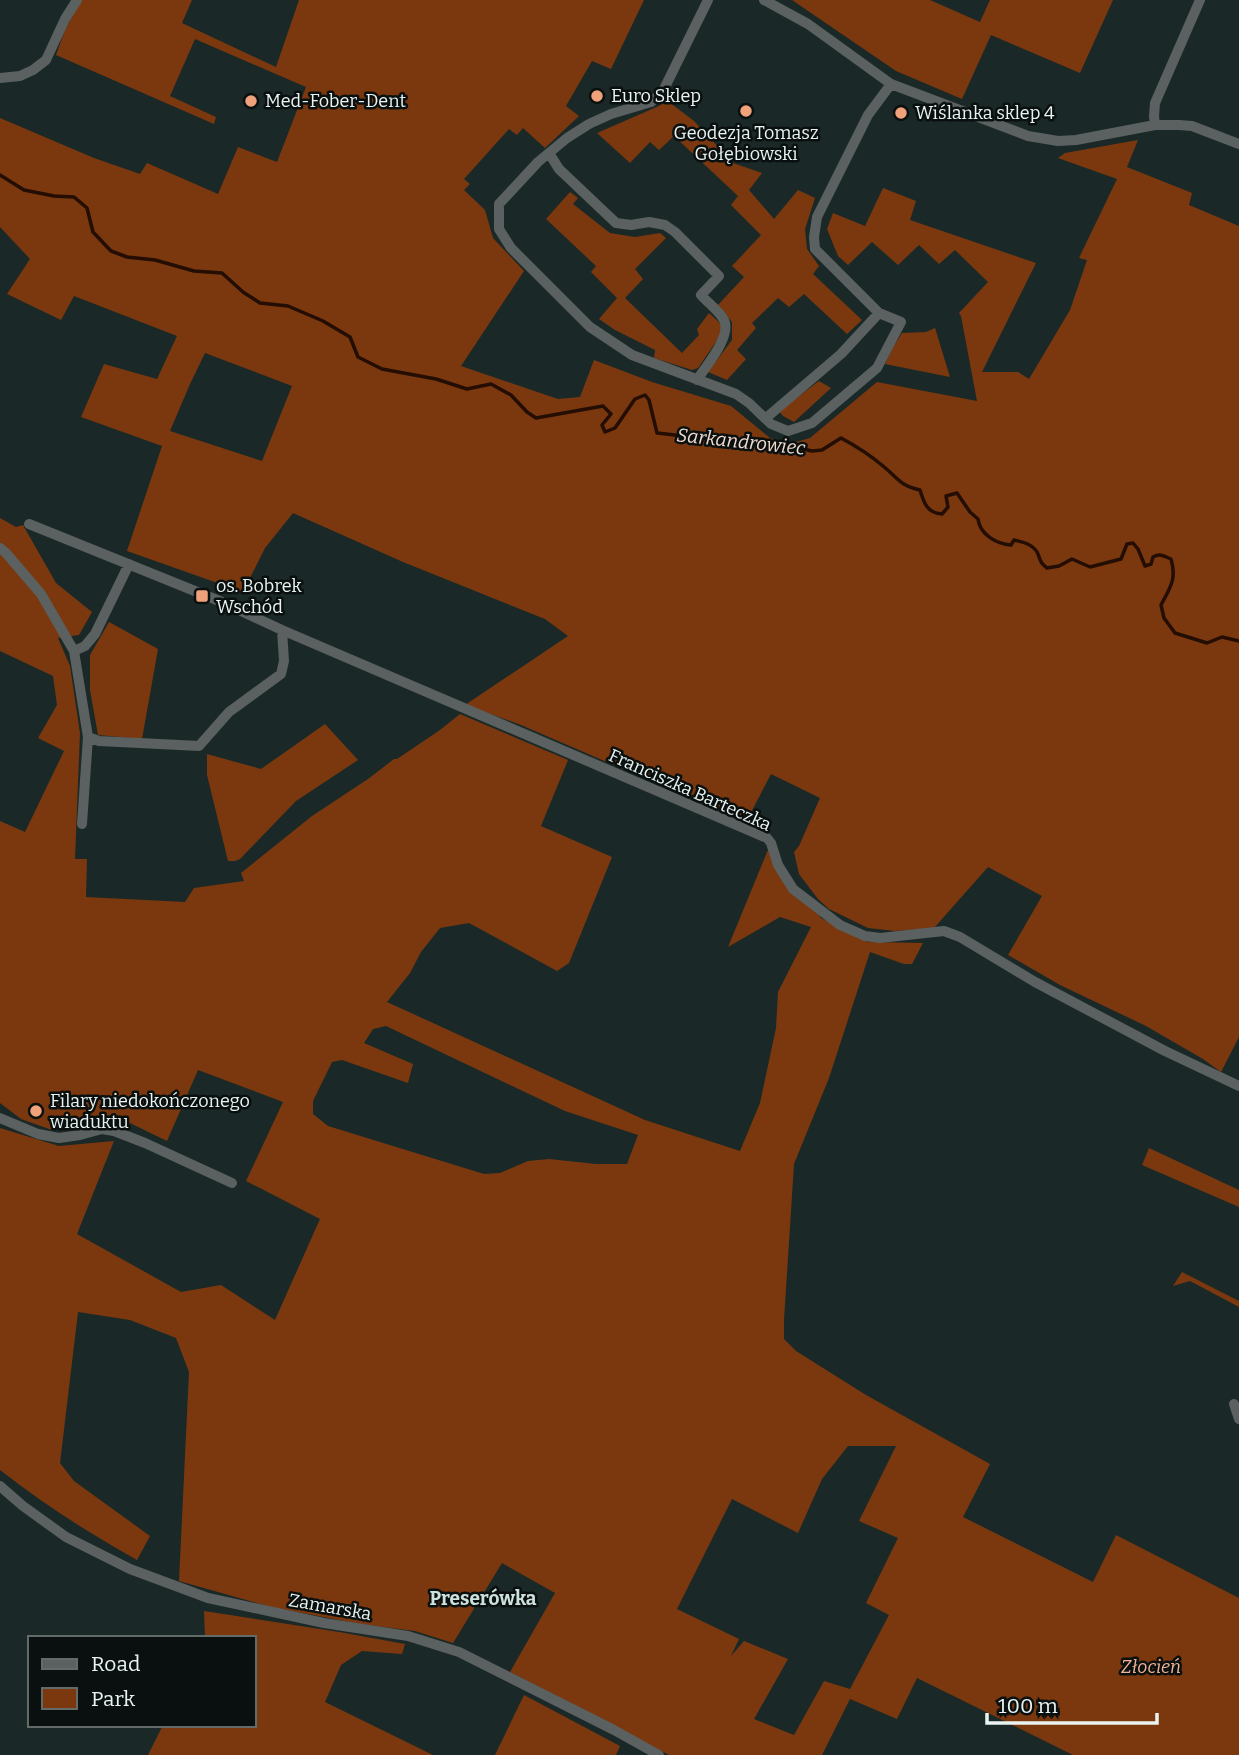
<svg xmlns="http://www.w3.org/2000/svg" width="1239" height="1755" font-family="Bitter,serif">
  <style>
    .green { fill: #7b380e; fill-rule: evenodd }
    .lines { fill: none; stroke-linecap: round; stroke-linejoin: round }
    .stream { stroke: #240d02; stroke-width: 3.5 }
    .minor { stroke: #5a6160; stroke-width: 10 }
    .poi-dot { fill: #f0a27a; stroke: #0a100f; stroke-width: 2.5 }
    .labels { text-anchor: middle; stroke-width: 5; stroke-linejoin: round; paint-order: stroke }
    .poi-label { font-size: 18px; fill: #e9f3f1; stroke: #0a100f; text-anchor: start }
    .street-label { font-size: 18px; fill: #e9f3f1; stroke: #0a100f }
    .park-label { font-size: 18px; font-style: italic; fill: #f3b393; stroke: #0a100f }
    .water-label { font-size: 19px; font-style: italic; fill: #f1dbd0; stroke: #0a100f }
    .neighbourhood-label { font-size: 19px; font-weight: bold; fill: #cde1dd; stroke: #0a100f }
  </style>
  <rect width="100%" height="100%" fill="#1a2927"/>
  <path class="green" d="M81,0H192L182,23L276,67L299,0H644L611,69L592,61L566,106L579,116L545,148L523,128L517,135L509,129L464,179L470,184L464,190L485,210L493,238L524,271L461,366L558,399L580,397L594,360L652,382L731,406L770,438L789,444L810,438L877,382L977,401L961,316L959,313L988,282L955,250L939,264L919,245L898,265L872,242L848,265L838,256L827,229L833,213L865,226L883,188L916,201L910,220L1036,263L982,372H1018L1029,379L1070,310L1087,260L1079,258L1117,179L1058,158L1065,153L1138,140L1127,167L1192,193L1189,205L1239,226V1037L1221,1072L1203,1059L1146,1026L1060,985L1008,955L1042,896L988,867L934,928L895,931L868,928L829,909L818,899L799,874L794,852L799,846L820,798L771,774L746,822L521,725L465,705L568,636L545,619L403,562L293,513L265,548L243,592L127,551L162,446L81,417L104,364L157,379L177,336L74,296L61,320L7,294L30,259L0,227V118L94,158L140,174L147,163L218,194L238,147L277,162L306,87L195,39L170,96L216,117L214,124L56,55L65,30ZM205,353L292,386L262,461L170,431L190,384Z
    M792,0H930L980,22L990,0H1113L1080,73L991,35L962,99L896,71Z
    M665,99L694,121L733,163L762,173L749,190L774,219L798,190L815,198L805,229L807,249L819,266L813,274L862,320L847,334L804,294L789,307L778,298L752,323L756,328L737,350L746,359L727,380L708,372L732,340V322L718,305L744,277L732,266L761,235L731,205L738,196L674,136L659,150L650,142L630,163L597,133L659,106Z
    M570,192L578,198L573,204L610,233L635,237L660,233L666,238L635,269L643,279L625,298L682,353L699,335L697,329L709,313L722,325V333L698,368L692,370L654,358L655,350L615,330L599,319L617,298L591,272L596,266L546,219Z
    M935,328L950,377L885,364L892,349L902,333L926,332Z
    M819,381L831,388L794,422L783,416L779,411Z
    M0,518L16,527L23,525L56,583L92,612L79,635L58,638L70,666L80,733L75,859H87L86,897L185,902L194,888L244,881L241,873L312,816L368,779L394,759H397L440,730L460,714L568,760L541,826L612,857L569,963L557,971L469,923L440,928L421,952L410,973L387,1002L645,1120L740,1151L760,1103L776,1028L778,992L811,927L780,917L728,947L770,845L802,894L821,918L868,942L923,943L912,964H904L870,952L829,1078L794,1164L784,1320V1339L796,1351L866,1395L990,1464L963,1517L1093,1582L1116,1535L1239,1598V1755H1073L917,1678L897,1719L850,1699L822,1755H669L510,1672L555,1593L502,1563L453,1643L415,1631L360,1624L271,1607L179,1581L189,1372L176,1338L130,1320L78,1312L60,1463L74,1481L150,1536L137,1560C89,1533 43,1504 0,1470V1128L59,1146L114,1141L77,1234L181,1292L221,1285L275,1320L320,1219L246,1181L283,1102L198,1070L167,1141L130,1123L98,1117L85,1124L52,1130L21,1119L0,1103V821L25,832L64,751L38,738L57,705L53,676L0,651ZM386,1026L565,1111L638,1135L627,1164H596L549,1159L528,1161L500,1173L484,1174L328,1126L313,1114V1101L332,1062L342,1060L408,1083L413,1064L364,1043L373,1029ZM848,1446H896L859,1521L898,1538L866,1603L889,1615L850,1689L824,1681L794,1735L754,1719L788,1659L744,1641L731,1656L739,1639L677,1609L732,1499L798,1533L822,1479Z
    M109,622L158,649L142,739L98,735L90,690V655Z
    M325,724L358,760L296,801L240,859L235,861H228L207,775V754L261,769Z
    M1149,1148L1239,1190V1207L1142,1165Z
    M1182,1272L1239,1301V1307L1190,1281L1173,1286Z
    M204,1611L339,1632L405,1644L402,1654L362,1651L341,1665L325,1702L433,1755H148L163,1725H254V1638H205Z
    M524,1695L620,1746L616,1755H495Z"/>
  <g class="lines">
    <path class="stream" d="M0,175L24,190L54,196L74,197L87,208L93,232L111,251L127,257L155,260L194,271L222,273L243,292L260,303L288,306L323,321L350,337L358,357L382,369L436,379L467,389L491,384L511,395L527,412L536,418L603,406L611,414L602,425L605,432L615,428L635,399L645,395L649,400L657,433L728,441L760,439L812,451L822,450L841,438C856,446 870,455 883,466C899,479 899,485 920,490C924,503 927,513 942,514L948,507L946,496L957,493L970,512L978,519C980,535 997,544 1011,545L1014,540C1023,542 1032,544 1037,552C1041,560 1039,562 1047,568L1059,566L1072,559L1090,567L1121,559L1127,544L1133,543L1138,549L1145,566L1151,564L1153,557C1160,553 1164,556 1171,559C1177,579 1170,588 1161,605L1164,618L1175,633L1207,643L1222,637L1239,641"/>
    <path class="minor" d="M708,0L663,91L651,102L611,114L589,124L567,138L538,162L499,204V229L511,248L590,327L632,355L736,394L749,403L771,424L788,431L812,423L877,368L901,322L879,313L815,249L814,237L817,217L868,115L891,84
      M764,0L808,24L891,84L1028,136L1058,141L1076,140L1155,125H1179L1192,126L1239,144
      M0,78L20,76L33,70L46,60L65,19L77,0
      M1155,125L1154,116L1155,103L1200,0
      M549,153L559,169L616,223L631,225L649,222L665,225L675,232L719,276L701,295C708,303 719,311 724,320C732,336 706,366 697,380
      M766,418L841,354L879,313
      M29,524L222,602L282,630L767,838L771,843L778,865L793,889L840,925L865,936L880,938L944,931L960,937L1035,982L1165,1051L1239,1086
      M0,548L6,553L41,594L74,651L88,737L82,824
      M74,651L85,646L95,634L129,564
      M88,737L99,741L199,746L229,712L281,674L284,661L282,630
      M0,1118L38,1134L59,1138L80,1135L102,1129L114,1131L145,1143L232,1183
      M1234,1404L1239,1419
      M0,1486L23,1506L66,1537L130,1569L208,1598L324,1623L408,1636L459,1652L614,1730L659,1755"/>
  </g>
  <g class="poi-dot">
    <circle cx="597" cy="96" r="7"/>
    <circle cx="251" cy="101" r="7"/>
    <circle cx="746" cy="111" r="7"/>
    <circle cx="901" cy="113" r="7"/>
    <rect x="195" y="589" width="14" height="14" rx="3.5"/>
    <circle cx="36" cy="1111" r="7"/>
  </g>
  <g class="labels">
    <g class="poi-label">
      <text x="611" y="102">Euro Sklep</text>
      <text x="265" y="107">Med-Fober-Dent</text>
      <text x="915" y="119">Wiślanka sklep 4</text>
      <text x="746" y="139" text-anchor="middle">Geodezja Tomasz<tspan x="746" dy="21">Gołębiowski</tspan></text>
      <text x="216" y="592">os. Bobrek<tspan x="216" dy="21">Wschód</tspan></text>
      <text x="50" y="1107">Filary niedokończonego<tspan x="50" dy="21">wiaduktu</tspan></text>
    </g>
    <g class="street-label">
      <text transform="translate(690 790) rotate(24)" y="6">Franciszka Barteczka</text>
      <text transform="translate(330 1607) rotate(10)" y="6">Zamarska</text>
    </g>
    <g class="park-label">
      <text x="1151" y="1673">Złocień</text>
    </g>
    <g class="water-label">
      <text transform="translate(741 441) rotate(6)" y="7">Sarkandrowiec</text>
    </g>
    <g class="neighbourhood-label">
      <text x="483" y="1605">Preserówka</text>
    </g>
  </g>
  <rect x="28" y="1636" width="228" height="91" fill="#0a100f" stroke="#636b69" stroke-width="2"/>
  <rect x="42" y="1659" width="35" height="10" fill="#5a6160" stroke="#636b69" stroke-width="2"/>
  <text x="91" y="1671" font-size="21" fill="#e9f3f1">Road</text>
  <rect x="42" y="1688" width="35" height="21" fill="#7b380e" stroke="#636b69" stroke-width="2"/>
  <text x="91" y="1706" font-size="21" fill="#e9f3f1">Park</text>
  <path d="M987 1713v10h170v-10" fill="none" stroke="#e9f3f1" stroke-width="3.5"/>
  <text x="998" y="1713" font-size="21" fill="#e9f3f1" stroke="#0a100f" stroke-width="5" paint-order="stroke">100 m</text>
</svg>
